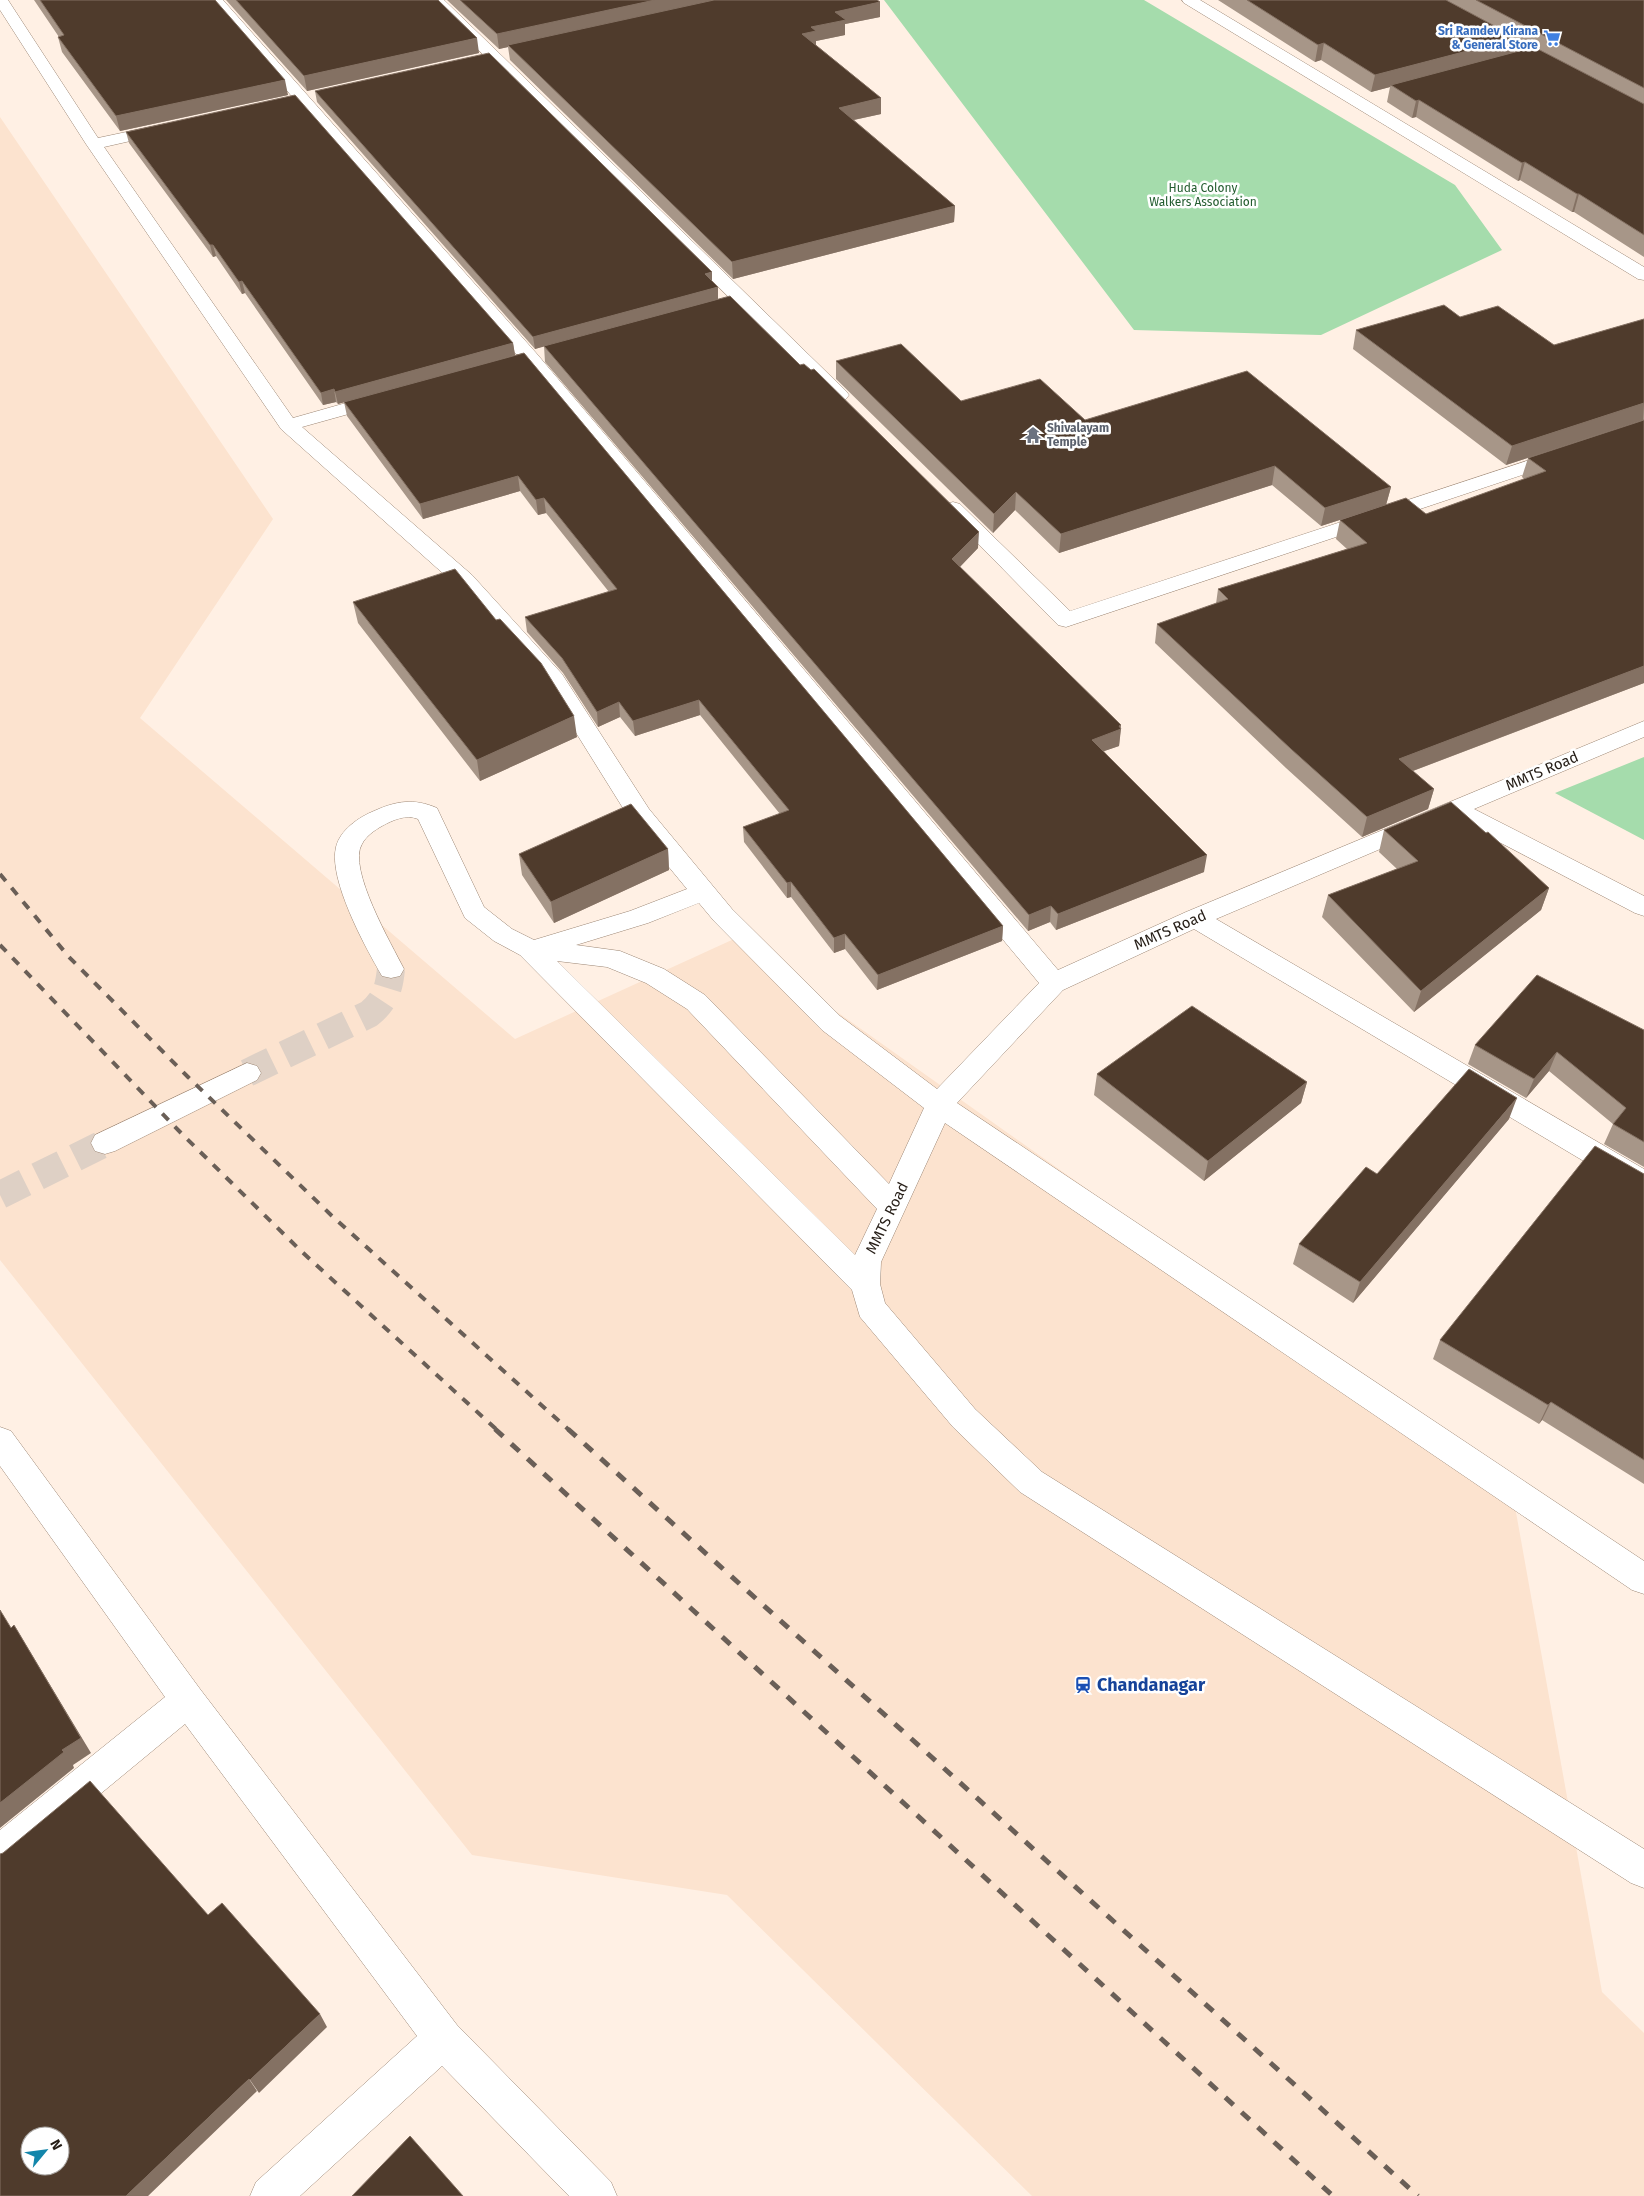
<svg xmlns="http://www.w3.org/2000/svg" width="1644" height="2196" font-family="'Fira Sans',sans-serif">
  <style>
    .built { fill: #fce3cf }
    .green { fill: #a5dcac }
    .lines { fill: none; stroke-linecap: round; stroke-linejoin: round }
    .minor-tunnel { stroke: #ded0c5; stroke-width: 28; stroke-dasharray: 28 14; stroke-linecap: butt }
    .minor-casing { stroke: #9c8674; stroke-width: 1 }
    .minor { fill: #fff; fill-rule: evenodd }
    .rail-far1 { stroke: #6a5f57; stroke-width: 4; stroke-dasharray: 9 9; stroke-linecap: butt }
    .rail { stroke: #6a5f57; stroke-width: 5; stroke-dasharray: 11 11; stroke-linecap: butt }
    .wall { fill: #a79688; fill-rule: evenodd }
    .shaded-wall { fill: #847163 }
    .building { fill: #4f3b2c; stroke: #847163; fill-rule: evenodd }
    .labels { text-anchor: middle; stroke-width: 5; stroke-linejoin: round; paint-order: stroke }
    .far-shop-label { font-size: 12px; font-weight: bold; fill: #366cbe; stroke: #fff; text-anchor: end }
    .far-park-label { font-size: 12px; fill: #235c2f; stroke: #fff }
    .far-worship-label { font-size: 12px; font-weight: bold; fill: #5b616d; stroke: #fff; text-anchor: start }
    .street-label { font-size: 15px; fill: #251d16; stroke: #fff }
    .near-transit-label { font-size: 18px; font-weight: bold; fill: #164399; stroke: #fff; text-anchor: start }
  </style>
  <rect width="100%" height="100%" fill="#fff0e4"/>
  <path class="built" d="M0,117L273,519L140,718L515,1039L734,939L1512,1490L1602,1992L1644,2033V2196H1032L727,1895L472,1855L0,1260Z"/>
  <path class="green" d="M884,0H1144L1455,185L1502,250L1321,335L1134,330Z
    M1644,757V840L1555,793Z"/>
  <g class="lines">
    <path class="minor-tunnel" d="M247,1073L369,1014C385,1001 389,989 391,969
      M0,1195L105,1143"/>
    <g class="minor-casing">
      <path id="minor" d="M0,0H8L98,138L164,124L170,126L172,129L170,132L104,147L293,418L381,393L388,395L391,399L388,403L302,427L472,575L562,674L649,809L732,909L840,1016L937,1089L1039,983L523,362L208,0H223L537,354L1058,970L1186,912L1644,721V737L1474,809L1644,896V916L1635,913L1453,818L1216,919L1644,1169V1194L1634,1191L1194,929L1063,990L957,1103L1644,1561V1594L1632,1590L945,1123L881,1262L880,1284L885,1303L975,1409L1042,1472L1644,1849V1888L1631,1883L1020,1492L953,1427L860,1317L852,1290L520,955L494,941L465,918L418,819C406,814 393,820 382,826C375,830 366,836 362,844C347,868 392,945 404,969L400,976L391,978L382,976C365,947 328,879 336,847C340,830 359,817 374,811C396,801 414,798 437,808L484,907L512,929L534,940L630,911L687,889L631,821L545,683L456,585L281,429L86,144L0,10ZM699,903L714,921L822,1030L924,1108L889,1184L705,995L664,969L620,951L576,945L648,923ZM557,961L607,967L646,983L687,1009L877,1209L855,1255Z
        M428,0H444L500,54L846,391L849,395L846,399L839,401L832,399Z
        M1182,0H1200L1644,267V280L1638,279L1184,3Z
        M1419,0H1437L1558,65L1560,68L1558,71H1546L1421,3Z
        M1560,450L1567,452L1570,456L1567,460L1066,627L1058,625L943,508L946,504L953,502L960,504L1070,611Z
        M247,1063L257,1066L261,1073L257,1080L115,1151L105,1154L95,1151L91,1143L95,1135Z
        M0,1427L11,1431L200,1689L457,2025L611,2182L617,2196H569L442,2066L300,2196H250L256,2182L417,2036L185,1724L13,1866L0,1871V1830L165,1697L0,1466Z"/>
    </g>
    <use href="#minor" class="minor"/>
    <path class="rail-far1" d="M0,874L69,957L188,1077L331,1215L569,1430
      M0,945L182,1134L301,1251L497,1430"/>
    <path class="rail" d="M495,1429L1333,2196
      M568,1429L1418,2196"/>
  </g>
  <path class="wall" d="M34,0H215L288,95L120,131L62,52L58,37H59Z
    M226,0H438L479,53L307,91Z
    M447,0H877L880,2V17L845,24V35L816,41V45L881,98V114L854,120L955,206L954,222L733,279L510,60L508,47L499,49Z
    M1218,0H1644V257L1574,212H1572L1520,180L1518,181L1416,117L1412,118L1387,102L1390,87L1371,92L1321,60L1315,62ZM1517,40L1531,48L1514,52Z
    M315,91L712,281L718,299L978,548L960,567L1121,725L1119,746L1104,751L1204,872L1056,930L1050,922L1028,931L545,362L544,346L535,349L317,102Z
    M126,132L513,343L515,355L524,353L1003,926L1002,941L877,990L845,949L834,953L791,897L787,898L744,842L743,827L780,814L700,715L635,736L620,717L598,727L563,673L527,632L525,617L609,592L546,513L538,515L520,491L423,519L347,416L344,402L338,404L336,402L323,405L245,293L242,294L216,256L213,257L129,143Z
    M1460,317L1554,345L1644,319V683L1413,771L1434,789L1428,809L1362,837L1286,768L1155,643L1157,624L1216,604L1218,589L1347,549L1336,539L1340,520L1426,514L1524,479L1522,477L1528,458L1644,420L1506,465L1353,349L1356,330Z
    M836,361L961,401L1085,420L1391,487L1386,505L1321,526L1272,485L1059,553L1015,510L993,533L836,379Z
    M353,602L496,620L577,737L480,781L358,623Z
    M1384,830L1549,888L1541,910L1414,1012L1322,917L1328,895L1397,869L1379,852Z
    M668,849L669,870L554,923L522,875L519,854Z
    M1644,1030V1167L1604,1144L1613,1124L1549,1071L1526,1098L1468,1064L1475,1045Z
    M1097,1074L1307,1082L1301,1103L1204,1181L1094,1095Z
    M1509,1119L1353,1303L1293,1264L1299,1244L1377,1174Z
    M1642,1173L1644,1174V1484L1542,1420L1539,1424L1433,1359L1440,1340Z"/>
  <path class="shaded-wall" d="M655,0H724L508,45V47L499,49L497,34Z
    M880,2V17L845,24V35L816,41V46L802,34L811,27L835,12Z
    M477,38L479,53L307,91L304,76Z
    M1517,38L1513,55L1391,85L1390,87L1371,92L1375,75Z
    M1324,43L1321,60L1315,62L1318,45Z
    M285,80L288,95L120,131L116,116Z
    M881,98V114L839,123V108Z
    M1419,100L1416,117L1412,118L1416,101Z
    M1525,162L1520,180L1518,181L1522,163Z
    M1577,194H1579L1574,212H1572Z
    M955,206L954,222L733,279L732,262Z
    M210,245H213L216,256L213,257Z
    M712,272V284L705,274Z
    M242,281L245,293L242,294L239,282Z
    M718,287V299L535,349L533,337Z
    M513,343L515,355L338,404L335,392Z
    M334,389L336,402L323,405L321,393Z
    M1644,403L1643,420L1506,465L1512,446Z
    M1275,466L1272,485L1059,553L1061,534Z
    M518,476L520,491L423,519L420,504Z
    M1391,487L1386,505L1321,526L1325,508Z
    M1016,492L1015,510L993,533L994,514Z
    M544,498L546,513L538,515L536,500Z
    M979,532L978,548L951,576L952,559Z
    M1644,666V683L1394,778L1399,759Z
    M699,700L700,715L635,736L633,721Z
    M619,702L620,717L598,727L597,712Z
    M574,716L577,737L480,781L477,760Z
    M1121,725L1120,729H1121L1119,746L1090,756L1092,740Z
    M1434,789L1428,809L1362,837L1367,817Z
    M668,849L669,870L554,923L551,902Z
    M1207,855L1204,872L1056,930L1058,914Z
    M791,882V897L787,898V883Z
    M1549,888L1541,910L1414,1012L1421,991Z
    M1051,906L1050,922L1028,931L1029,915Z
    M1003,926L1002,941L877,990L878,975Z
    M845,934V949L834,953V938Z
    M1557,1052L1549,1071L1526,1098L1534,1079Z
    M1307,1082L1301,1103L1204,1181L1208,1161Z
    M1517,1098L1509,1119L1353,1303L1360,1282Z
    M1551,1402L1542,1420L1539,1424L1548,1405Z
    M14,1625L91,1753L73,1765L74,1768L0,1828V1803L62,1750Z
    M320,2014L327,2027L259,2093L250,2080Z
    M249,2079L257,2091L148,2196H126Z"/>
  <path class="building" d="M40,0H215L285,80L116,116L58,37L64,35Z
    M236,0H438L477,38L304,76Z
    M460,0H655L497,34Z
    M714,0H877L880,2L835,12L846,20L811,27L816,31L802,34L881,98L839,108L955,206L732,262L508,45Z
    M1247,0H1446L1517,38L1375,75L1324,43L1318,45Z
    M1476,0H1644V88Z
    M1534,47L1644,104V235L1579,194H1577L1525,162L1522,163L1419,100L1416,101L1391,85Z
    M489,53L712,272L705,274L718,287L533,337L315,91Z
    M295,95L513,343L335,392L334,389L321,393L242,281L239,282L213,245H210L126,132Z
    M730,296L800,365L804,364L811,370L814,369L979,532L952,559L1121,725L1119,726L1121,729L1092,740L1207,855L1058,914L1051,906L1029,915L544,346Z
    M1444,305L1460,317L1498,306L1554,345L1644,319V403L1512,446L1356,330Z
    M901,344L961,401L1040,379L1085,420L1247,371L1391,487L1325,508L1275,466L1061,534L1016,492L994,514L836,361Z
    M524,353L1003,926L878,975L845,934L834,938L791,882L787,883L743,827L789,810L699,700L633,721L619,702L597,712L562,658L525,617L617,589L544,498L536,500L518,476L420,504L344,402Z
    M1644,420V666L1399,759L1434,789L1367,817L1291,749L1157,624L1228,599L1218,589L1367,543L1340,520L1406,498L1426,514L1546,471L1528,458Z
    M455,569L496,620L500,619L541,663L574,716L477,760L353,602Z
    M1451,802L1486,833L1488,832L1549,888L1421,991L1328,895L1418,861L1384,830Z
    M631,804L668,849L551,902L519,854Z
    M1537,975L1644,1030V1142L1613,1124L1626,1108L1557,1052L1534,1079L1475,1045Z
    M1192,1006L1307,1082L1208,1161L1097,1074Z
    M1469,1069L1517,1098L1360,1282L1299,1244L1366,1167L1377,1174Z
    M1595,1146L1644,1174V1460L1551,1402L1548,1405L1440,1340Z
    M0,1610L11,1628L14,1625L81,1738L62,1750L64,1752L0,1803Z
    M90,1781L208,1915L222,1903L320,2014L250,2080L249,2079L126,2196H0V1854L3,1853ZM30,2136H60V2166H30Z
    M410,2136L463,2196H352Z"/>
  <defs>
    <g id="supermarket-bare" transform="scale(1.35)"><path d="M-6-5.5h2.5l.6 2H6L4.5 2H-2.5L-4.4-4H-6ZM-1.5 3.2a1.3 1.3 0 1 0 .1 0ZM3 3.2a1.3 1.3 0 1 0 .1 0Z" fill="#3f7fe0" stroke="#fff" stroke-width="2.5" paint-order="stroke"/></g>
    <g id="temple-bare" transform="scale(1.35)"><path d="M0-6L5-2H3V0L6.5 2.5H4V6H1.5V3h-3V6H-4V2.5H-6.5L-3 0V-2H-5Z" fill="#6b7280" stroke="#fff" stroke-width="2.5" paint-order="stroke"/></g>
    <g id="station-bare" transform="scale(1.35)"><path d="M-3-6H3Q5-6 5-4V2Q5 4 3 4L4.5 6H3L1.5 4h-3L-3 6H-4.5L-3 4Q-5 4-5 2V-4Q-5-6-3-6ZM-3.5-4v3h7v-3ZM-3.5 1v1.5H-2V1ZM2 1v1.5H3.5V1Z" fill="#1a4fb4" stroke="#fff" stroke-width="2.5" paint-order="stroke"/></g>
  </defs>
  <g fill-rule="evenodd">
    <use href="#supermarket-bare" x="1552" y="38"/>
    <use href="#temple-bare" x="1033" y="435"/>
    <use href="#station-bare" x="1083" y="1685"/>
  </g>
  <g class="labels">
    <g class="far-shop-label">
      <text x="1538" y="35">Sri Ramdev Kirana<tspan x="1538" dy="14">&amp; General Store</tspan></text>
    </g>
    <g class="far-park-label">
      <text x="1203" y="192">Huda Colony<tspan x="1203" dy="14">Walkers Association</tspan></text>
    </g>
    <g class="far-worship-label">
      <text x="1047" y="432">Shivalayam<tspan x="1047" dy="14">Temple</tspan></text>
    </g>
    <g class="street-label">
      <text transform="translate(1542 771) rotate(-23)" y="5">MMTS Road</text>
      <text transform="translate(1170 930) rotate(-24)" y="5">MMTS Road</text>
      <text transform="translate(887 1218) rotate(-64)" y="5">MMTS Road</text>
    </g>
    <g class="near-transit-label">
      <text x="1097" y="1691">Chandanagar</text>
    </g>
  </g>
  <g transform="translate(45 2151) rotate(61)"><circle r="24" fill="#ffffff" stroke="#a8a5a2"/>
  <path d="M0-4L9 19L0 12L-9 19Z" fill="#1386ab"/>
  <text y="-8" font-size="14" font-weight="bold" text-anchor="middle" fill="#251d16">N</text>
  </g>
</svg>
